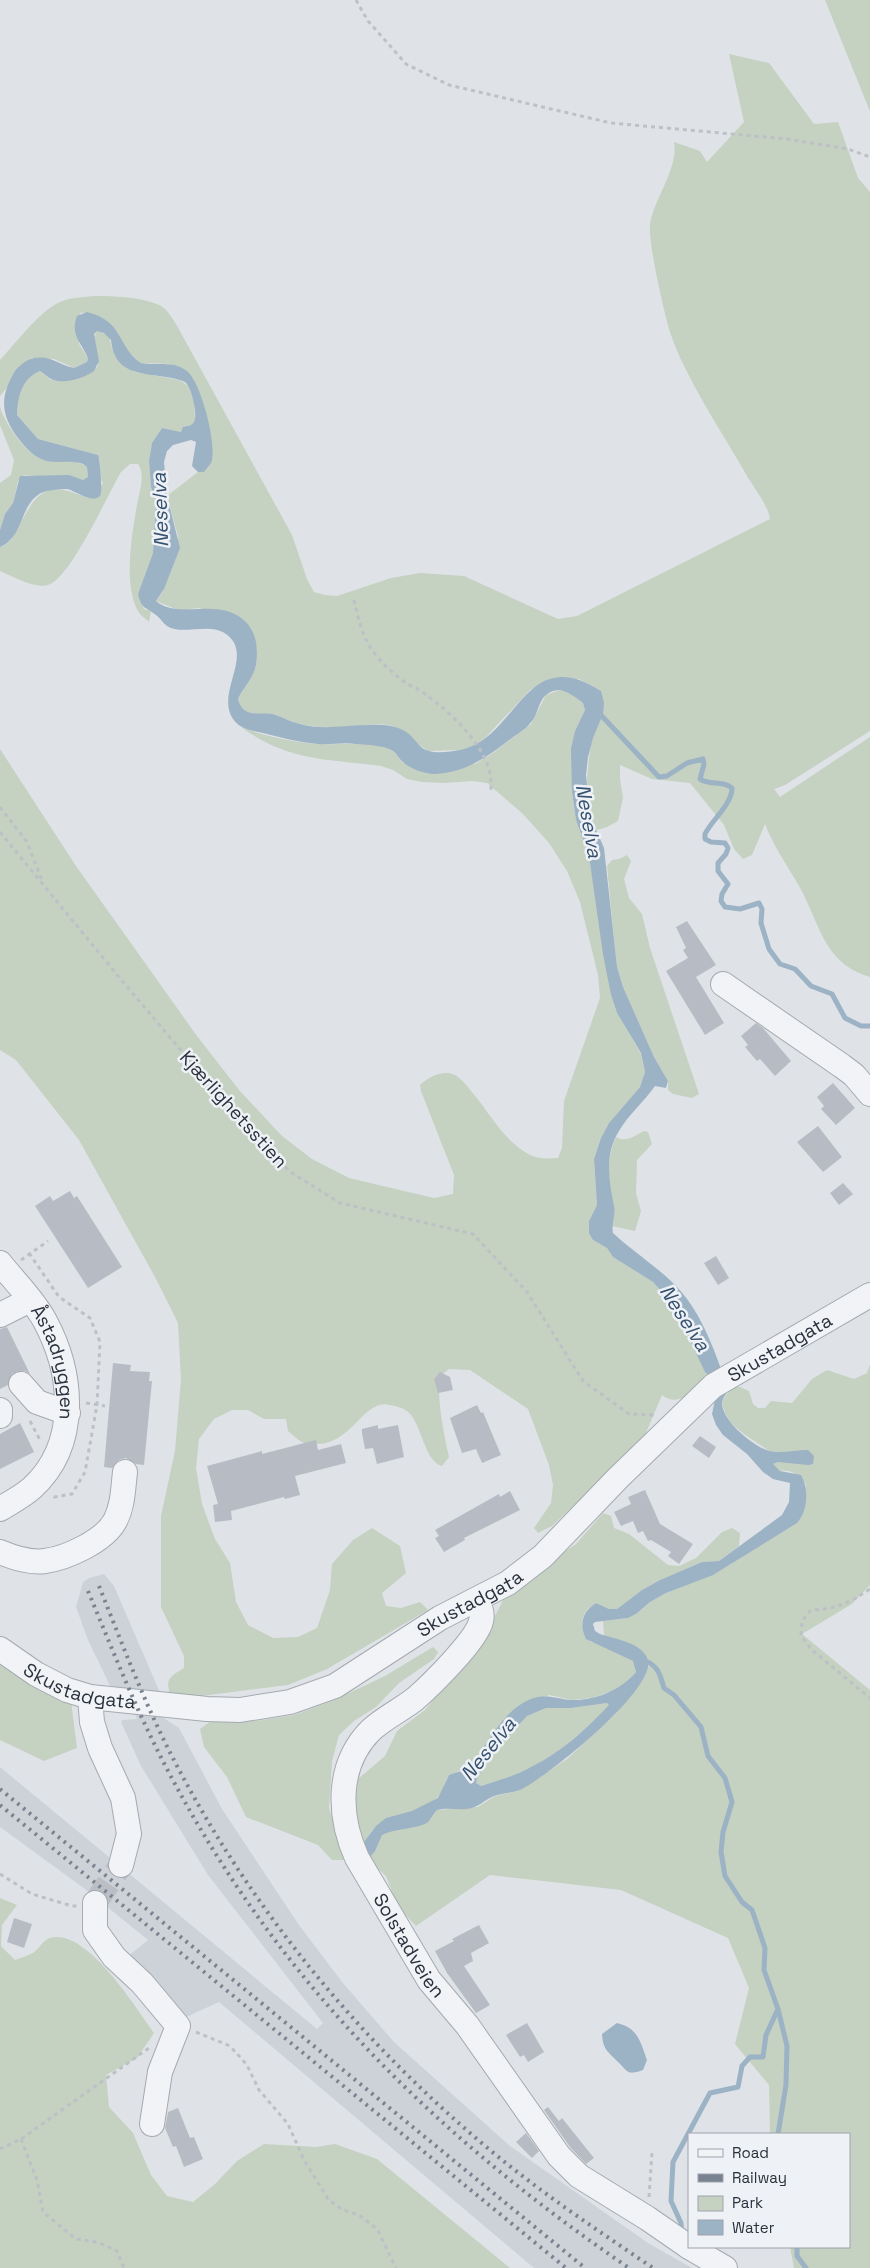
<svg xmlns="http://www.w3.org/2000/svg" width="870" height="2268" font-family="'Space Grotesk',sans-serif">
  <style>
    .built { fill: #cdd2d9 }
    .green { fill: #c5d1c1 }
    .water { fill: #9cb2c5; fill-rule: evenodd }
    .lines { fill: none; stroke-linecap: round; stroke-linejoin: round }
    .stream { stroke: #9cb2c5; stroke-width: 5 }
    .building { fill: #b7bcc4 }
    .minor-tunnel { stroke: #bbbfc5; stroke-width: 24; stroke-dasharray: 24 12; stroke-linecap: butt }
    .minor-casing { stroke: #a5aab1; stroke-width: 26 }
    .path { stroke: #bdc1c6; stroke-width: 3; stroke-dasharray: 4 4; stroke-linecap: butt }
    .minor { stroke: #f1f3f6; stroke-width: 24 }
    .rail { stroke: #798390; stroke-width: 4; stroke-dasharray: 2.5 5; stroke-linecap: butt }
    .labels { text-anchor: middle; stroke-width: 5; stroke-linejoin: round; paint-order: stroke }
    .street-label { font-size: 19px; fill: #29313d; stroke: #eef1f5 }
    .water-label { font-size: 20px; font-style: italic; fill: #36516f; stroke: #eef1f5 }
  </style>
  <rect width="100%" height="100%" fill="#dfe3e7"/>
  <path class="built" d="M104,1574L114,1586L161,1695L156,1713L179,1728L222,1809L299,1925L342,1982L394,2042L510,2146L648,2243L692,2268H534L219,2002L182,2019L127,1957L148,1940L85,1889L0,1827V1767L317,2029L323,2023L208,1875L141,1766L121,1722L122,1720L137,1719L126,1694L113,1692L88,1640L76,1607L83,1582L89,1578Z"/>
  <path class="green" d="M825,0H870V110L869,109Z
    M729,54L769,63L814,124L838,122L858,178L870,192V731L785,785L774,789L780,797L870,737V977C823,963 820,923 799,886C787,865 774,847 765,824L752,855L743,859L734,849L724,825L690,783L652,779L620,765V779L623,798L618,821L607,827L597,830C574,805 596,723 601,691L579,679L531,689L485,738L474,746L460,750L428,751L393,726L382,724C358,725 329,730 305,725C294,723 284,717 272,715C258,712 243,718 238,699L256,667L257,648L200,608L178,610L156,601L162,593L176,558L178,536L167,496L211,462L186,370L169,364L141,363C123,351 106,309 80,313L79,344L88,358L87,362L74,368L54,359L32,358L0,396V360C16,343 38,313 58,303C80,292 140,295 161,306C167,309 172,318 176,324L292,535L307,579L314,592L325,595L337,596L391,578L420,573L464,576L558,619L577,616L770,519C768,505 754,488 747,476C723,433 685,378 670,332C664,312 648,243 650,224C654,199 679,167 674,142L700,151L707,162L744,122Z
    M97,330L109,336L112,349L134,372L180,380L188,386L194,400L195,421L192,425L184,427L181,432L162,428L152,443L149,461L151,487L156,500L153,553L138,594L144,609L151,611L149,622C146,619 140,615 138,611C123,585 132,533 137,505C139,493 146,475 138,464H130L121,472C108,494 70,579 48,585C33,589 13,576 0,571V547C10,543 13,537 18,528C38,490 45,480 88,498L103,484C99,475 102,462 98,455L38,439L17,415C18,397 21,379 40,371L51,380L89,374L98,366L94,337Z
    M0,407C4,422 25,453 41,459C56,463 73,457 87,467L88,477L83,480L24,475L18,481L13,503L5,514L0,530V483L11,475L14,460L0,425Z
    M557,691H565L573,695L583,703L585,710L575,731L572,792L576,820L589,856L611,995L617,1013L641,1054L645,1072L640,1087L609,1123L601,1138L594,1159L597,1205L589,1221L593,1240L607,1248L613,1257L653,1282L672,1303L688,1337L693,1343L699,1359L711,1377C698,1388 679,1409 662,1395L642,1442L552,1526L538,1533L534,1528L551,1503L553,1485L549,1465L528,1409L470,1370L449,1369L439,1377C438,1405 443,1430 449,1457L442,1466C424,1461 422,1424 408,1412C404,1408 395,1406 390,1405C363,1398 352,1446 315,1444C312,1444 307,1444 304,1443C299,1441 293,1435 288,1431L286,1419H264L248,1410H232L214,1419L199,1439L196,1468L202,1504L215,1539L230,1563L236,1602L248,1625L273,1638L298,1637L317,1628L330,1590L332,1564L353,1540L372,1528L400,1546L406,1573L382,1593L386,1606L401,1608L420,1602L428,1610L327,1669L288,1685L177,1699L170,1696C166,1678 168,1678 184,1668V1656L161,1607V1516L175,1451L181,1379L178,1323L155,1277L79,1140L16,1060L0,1050V749L76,866L197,1036L239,1090L282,1136L312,1159L349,1178L434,1198L453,1194L454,1175L421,1091L420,1085C428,1077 444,1069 455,1075C463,1080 470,1090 476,1097C491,1116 504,1139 525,1152C535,1159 546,1159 558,1158L562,1148L564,1101L600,998L598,975L580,902L567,871L549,843L523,814L487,783L472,781L445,783L422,782L407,779L393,770L381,766C327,759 287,761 241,727C263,736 297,743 320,744C342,745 365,741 386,748C394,750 398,757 403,763L475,764L493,753L531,724L546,695Z
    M627,855L631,861L624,879L629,898L642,914L650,948L699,1094L692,1098L673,1094L668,1090V1081L654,1057L623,987L617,967L614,939L607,866L612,860L619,859Z
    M644,1131L648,1132L652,1144L637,1160L636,1193L641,1211L635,1231L612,1226C616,1209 611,1200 609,1183C607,1168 610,1151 616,1137C626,1143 634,1136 644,1131Z
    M870,1364V1585L852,1604L802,1634L870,1690V2268H794L790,2247H849V2134H770L769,2085L735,2044L749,1988L728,1938L621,1890L490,1875L416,1926L398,1907L386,1876L368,1859C374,1852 377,1840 382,1835C393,1824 414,1829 427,1822C431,1820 434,1814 437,1810L478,1807L495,1796L518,1791L567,1759L615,1714L649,1666L647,1658L619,1640L604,1635L603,1621L628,1618L636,1614L650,1602L666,1593L728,1566L757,1546L797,1523L806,1484C802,1481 797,1474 792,1472C784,1469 778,1474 773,1464L778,1462C763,1438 726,1435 722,1401C732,1389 730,1381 749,1391L753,1404L758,1408H765L771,1401L792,1403L812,1379L827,1370L854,1379L867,1373Z
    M603,1513L611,1516L614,1528L629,1534L668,1565L679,1566L696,1558L722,1532L732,1528L740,1533L739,1546L719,1561L702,1562L660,1580L642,1590L617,1609H609L596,1603C578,1614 579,1627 591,1642L597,1643L633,1661L636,1672L629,1681L615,1690L592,1698L572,1700L549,1695L505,1718L472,1766L449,1775C444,1782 443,1793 436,1799C406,1823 381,1805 361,1849L352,1816L358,1779L385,1756L397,1731L425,1710L460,1667L488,1630L505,1596L524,1579L576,1544Z
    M433,1647L438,1652L434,1659L399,1683L376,1707L354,1721L339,1735L332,1761L329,1808L345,1860H332L318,1845L246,1817L227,1777L204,1747L200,1729L211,1721H256L294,1715L332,1701L385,1676Z
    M0,1657L70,1693L77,1748L44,1761L0,1740Z
    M607,1703L610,1705C586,1729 562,1751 532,1767C516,1776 498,1780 481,1786L476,1783V1778L492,1754L527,1716L546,1708H571Z
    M0,1898L17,1905L2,1925L1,1946L15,1960C20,1958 27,1956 33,1953C39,1949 43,1940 50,1938C86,1927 136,2008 154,2033L137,2058L106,2075L109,2107L133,2133L151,2175L167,2196L193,2202L215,2184L237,2161L264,2144L316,2147L335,2144L377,2159L510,2268H0Z"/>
  <path class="water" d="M87,312C124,321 117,347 141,363C156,366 173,360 187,371C201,382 218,447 211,463C209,466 206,469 204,472H198L192,466L196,442L191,440L173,445L167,451L164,462L167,496L180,548L164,589L156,601C169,612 185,609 200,609C239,606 262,625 256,665C254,677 243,688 238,699C243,718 257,712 272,714C283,717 293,723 304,725C324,730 349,725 369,725C382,724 398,725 409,734C415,739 419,747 426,750C435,754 450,752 460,750C518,739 524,641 601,691L604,703L603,714L593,738L588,757L586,775L590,816L604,848L617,967L623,987L654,1057L668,1081L666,1088L655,1086C644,1102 628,1115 619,1131C604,1155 609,1181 614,1206C616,1215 611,1224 613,1233C631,1250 653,1264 672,1282C701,1309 716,1353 728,1390C727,1394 722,1398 722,1403C722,1421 753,1446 769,1451C780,1454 796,1450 808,1450L814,1456L813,1464L808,1465L778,1462L773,1464L780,1471L801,1475C809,1489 808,1511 797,1523L713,1575L666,1593L650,1602L636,1614L628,1618L595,1622L593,1624L595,1631L600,1634C615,1639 643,1643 648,1660C656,1690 546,1778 520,1790C512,1793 503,1793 494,1796C484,1800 478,1808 467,1809C457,1810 447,1807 437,1810C433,1814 431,1819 428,1822C419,1829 396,1828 382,1835L375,1851L368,1859L350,1868L345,1860L361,1848L366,1839L376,1826L386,1818L412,1811L438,1798L449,1775C456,1772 464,1771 470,1767C475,1764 478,1756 481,1751C495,1731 509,1706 534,1698C548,1694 558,1699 571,1700C595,1701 621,1690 636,1672L633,1661L586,1639C579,1624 582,1612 596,1603L609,1609H617L642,1590L660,1580L702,1562L719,1561L782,1515L789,1502L790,1483L773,1479L763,1472L747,1454L723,1435L716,1425L712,1414L716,1395L711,1377L705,1372L672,1303L653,1282L613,1257L607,1248L593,1240L589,1233V1221L597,1205L594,1159L601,1138L609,1123L640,1087L645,1072L641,1053L617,1013L611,995L603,954L589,856L576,820L572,792L571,749L575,731L585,710L583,703C572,695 560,684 546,695C538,702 538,714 532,721C527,728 519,733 512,738C489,756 465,773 435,774C425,774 410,769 403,762C399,759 397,754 393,751C383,745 368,745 356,744C344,742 331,745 318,744C299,742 282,738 263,733C251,730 241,730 233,719C215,692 255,655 226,634C209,622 182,636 167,626C163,623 160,618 156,615C145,606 142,610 138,594L153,553L156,500L151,487L149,461L152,443L162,428L181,432L183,427C187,426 192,426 194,422C198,415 192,388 185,382C179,379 172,378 166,377C139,373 114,373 111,340L104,333L97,331L94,334L99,361L94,371C84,378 65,384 54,380C49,379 45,374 40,371C21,379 18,397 17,415L38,439L98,455C100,458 103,492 100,496C91,504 77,491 67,489C60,489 47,490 41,493C19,505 25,536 0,547V530L5,514L13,503L20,476L69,475L83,480L88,477L87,467L83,464C69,459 54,465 41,459C32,455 24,446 18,438C0,414 0,396 15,371C20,365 26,360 34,358C52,355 58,365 74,368L87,362L88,358C81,342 70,335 77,316ZM607,1703L609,1705C586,1729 562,1752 531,1767C516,1776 498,1780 481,1786L476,1783L477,1778L492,1754L527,1716L546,1708H571Z
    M617,2023C638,2028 640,2041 647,2060L643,2070C626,2076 628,2071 617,2061C607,2051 603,2049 602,2034Z"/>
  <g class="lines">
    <path class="stream" d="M599,713L659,777L667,776L687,763L703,759L704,764L700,779C709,786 723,780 732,788C732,804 712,820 705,834V839L711,842L725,843L728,848L726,854L718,863V871L728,884L722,894L721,901L725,907L740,909L759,903L762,909L761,923L769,949L780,964L795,969L811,986L832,994L845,1018L861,1026H870
      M643,1660C658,1665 660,1674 664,1688L674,1695L701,1727L708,1756L725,1778L732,1802L723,1832L721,1852L725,1876L742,1902L752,1910L765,1948L764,1970L778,2009L787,2046L786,2085L778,2134
      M682,2234L681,2223L671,2201L673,2162L710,2093L738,2087L742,2066L750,2057H763L766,2035L778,2009
      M797,2247V2256L806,2268"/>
  </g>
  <path class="building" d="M687,921L716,965L696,977L724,1023L705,1035L666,971L688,958L683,950L686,948L676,927Z
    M756,1023L763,1028L791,1061L775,1076L760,1059L757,1061L745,1047L748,1045L741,1036Z
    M833,1083L855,1108L836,1125L821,1109L824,1106L817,1097Z
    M818,1126L842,1157L823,1172L797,1142Z
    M843,1183L853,1194L839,1205L830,1193Z
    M70,1191L74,1198L77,1196L122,1267L88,1288L35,1206L50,1196L53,1201Z
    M716,1256L729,1278L718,1285L704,1263Z
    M7,1327L30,1374L25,1371H18L12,1374L8,1385L0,1389V1329Z
    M113,1363L131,1365L130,1371L150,1372L149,1381H152L144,1465L136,1464L126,1458L119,1460L112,1468L104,1467Z
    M440,1372L450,1377L453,1390L438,1393L434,1379Z
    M477,1405L481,1413L483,1412L501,1455L482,1463L476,1449L462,1453L450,1418Z
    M20,1423L34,1452L0,1469V1434Z
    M378,1425V1429L398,1425L404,1457L377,1464L373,1448L365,1449L362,1433V1429Z
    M700,1436L716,1447L709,1458L692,1446Z
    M316,1440L318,1450L341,1444L346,1463L295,1476L300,1495L285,1499L284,1497L231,1511L232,1520L215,1522L213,1505L218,1504L207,1466L262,1451V1454Z
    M645,1490L660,1524L693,1544L679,1564L668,1556L671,1552L651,1540L648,1541L643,1531L638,1533L633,1521L621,1526L614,1512L631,1504L628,1497Z
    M510,1491L520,1510L464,1538L465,1540L444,1552L435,1538L439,1536L435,1530L499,1494L500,1497Z
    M14,1918L32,1924L24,1948L7,1942Z
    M479,1925L489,1943L471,1953L473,1961L464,1966L490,2005L476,2013L447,1973L435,1951L454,1941L452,1939Z
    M527,2023L544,2052L528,2062L524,2055L520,2057L506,2035Z
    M548,2107L559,2121L562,2118L594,2158L586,2164L570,2147L544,2110Z
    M178,2108L190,2138L194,2137L203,2159L184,2167L176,2146L173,2147L165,2128L168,2112Z
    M526,2133L539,2151L532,2158L516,2142Z"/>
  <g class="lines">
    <path class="minor-tunnel" d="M95,1903L121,1865"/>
    <g class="minor-casing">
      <g id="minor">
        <path d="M723,984L842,1066L854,1075L870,1094"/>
        <path id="s1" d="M0,1263C15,1282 34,1300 45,1321C73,1373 80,1444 32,1488C23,1496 10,1503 0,1509"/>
        <path d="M0,1315L30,1300"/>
        <path d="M21,1384L37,1402L68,1413"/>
        <path d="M0,1410V1416"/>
        <path d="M0,1552C14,1558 30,1563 45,1561C67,1558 104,1541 115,1521C123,1506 123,1489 125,1472"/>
        <path id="s2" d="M476,1600C480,1606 483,1614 481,1621C477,1640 430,1686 415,1699C401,1710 384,1718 371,1730C336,1765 338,1816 357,1858L429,1980L467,2025L559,2156L579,2176L647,2218L689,2247"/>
        <path id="s3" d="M0,1649L36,1674L67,1690L90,1697L207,1709L240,1710L290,1702L335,1686L440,1618L508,1583L543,1556L618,1478L713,1386L870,1295"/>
        <path d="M90,1697L92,1722L100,1748L123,1798L129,1834L121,1865"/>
        <path d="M95,1903V1930L114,1957L142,1983L178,2026L160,2072L152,2124"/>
        <path d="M689,2247L725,2268"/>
      </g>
    </g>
    <path class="path" d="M356,0L368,21L406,64L449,85L611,123L787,139L848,149L870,157
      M354,600C358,616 361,633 370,647C378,659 391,672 402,680C409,686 418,688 425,694C450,712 479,739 489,769C491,776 491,784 491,792
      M0,807L27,842L43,883
      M0,832L118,976L262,1146L292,1173L340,1203L473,1234L527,1292L583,1381L629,1414L655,1415
      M29,1253L59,1297L90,1318L100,1342L97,1405L85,1472L72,1494L54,1497L51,1495
      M21,1260L48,1241
      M86,1403L105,1406
      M30,1421L40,1440
      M870,1589C849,1603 837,1609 811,1610L802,1621L801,1636L812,1650L870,1698
      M0,1874L32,1894L72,1906H77
      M196,2032L230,2046L247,2065L259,2090L288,2124L304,2160L328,2199L341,2209L359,2215L377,2229L396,2268
      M21,2139L37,2180L43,2212L76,2239L97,2242L117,2251L124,2268
      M0,2149L21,2139L149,2048
      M649,2197L652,2152"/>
    <use href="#minor" class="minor"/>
    <path class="rail" d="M99,1586C123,1646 146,1707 176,1764C255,1915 365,2047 496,2155C546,2196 600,2232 653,2268
      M88,1591C113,1651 137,1712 167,1769C278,1981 433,2134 629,2268
      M0,1789L585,2268
      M0,1805L566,2268"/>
  </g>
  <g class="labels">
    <g class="street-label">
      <text transform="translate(234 1109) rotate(48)" y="7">Kjærlighetsstien</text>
      <text dy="7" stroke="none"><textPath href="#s3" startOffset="915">Skustadgata</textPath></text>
      <text dy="7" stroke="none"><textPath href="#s1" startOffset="116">Åstadryggen</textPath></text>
      <text dy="7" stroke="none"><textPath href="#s3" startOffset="510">Skustadgata</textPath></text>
      <text dy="7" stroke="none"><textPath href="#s3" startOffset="90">Skustadgata</textPath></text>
      <text dy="7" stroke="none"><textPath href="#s2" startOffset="418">Solstadveien</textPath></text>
    </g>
    <g class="water-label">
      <text transform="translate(160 510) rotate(-92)" y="7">Neselva</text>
      <text transform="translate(589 821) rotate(80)" y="7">Neselva</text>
      <text transform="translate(685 1318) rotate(57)" y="7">Neselva</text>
      <text transform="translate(488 1749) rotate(-51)" y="7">Neselva</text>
    </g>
  </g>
  <rect x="688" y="2133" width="162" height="115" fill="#eef1f5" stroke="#9fa4ab"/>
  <rect x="698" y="2149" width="25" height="8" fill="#f1f3f6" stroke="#9fa4ab"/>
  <text x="732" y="2158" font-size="15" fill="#29313d">Road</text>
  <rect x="698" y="2174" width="25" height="8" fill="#798390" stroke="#9fa4ab"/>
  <text x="732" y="2183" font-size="15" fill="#29313d">Railway</text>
  <rect x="698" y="2196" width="25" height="15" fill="#c5d1c1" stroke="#9fa4ab"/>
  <text x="732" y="2208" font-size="15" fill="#29313d">Park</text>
  <rect x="698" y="2220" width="25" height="15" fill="#9cb2c5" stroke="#9fa4ab"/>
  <text x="732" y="2233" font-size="15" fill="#29313d">Water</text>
</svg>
